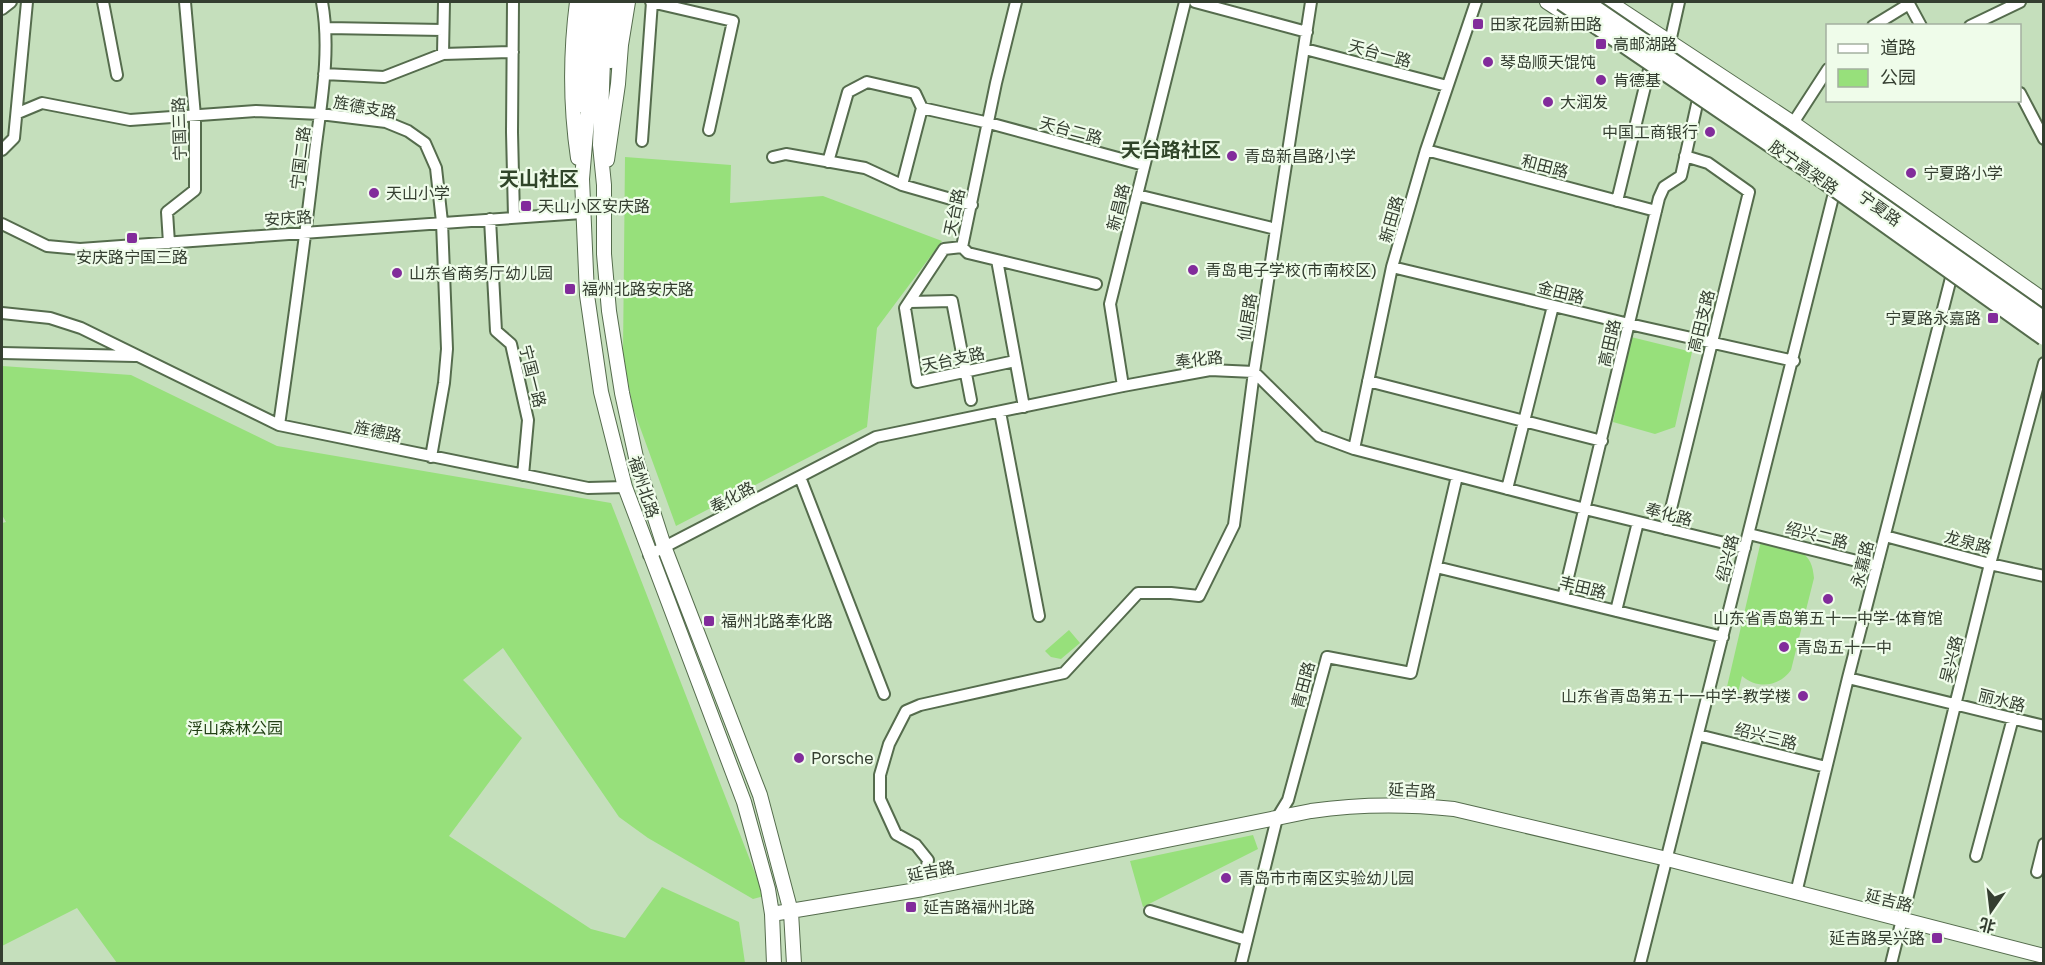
<svg xmlns="http://www.w3.org/2000/svg" width="2045" height="965" font-family="'Golos Text','Noto Sans SC',sans-serif">
  <style>
    .park { fill: #97e07b }
    .lines { fill: none; stroke-linecap: round; stroke-linejoin: round }
    .minor-casing { stroke: #556c4d; stroke-width: 14 }
    .major-casing { stroke: #556c4d; stroke-width: 16 }
    .highway-casing { stroke: #556c4d; stroke-width: 20 }
    .minor { stroke: #fff; stroke-width: 10 }
    .major { stroke: #fff; stroke-width: 14 }
    .highway { stroke: #fff; stroke-width: 16 }
    .highway-bridge-casing { stroke: #556c4d; stroke-width: 20; stroke-linecap: butt }
    .highway-bridge { stroke: #fff; stroke-width: 16 }
    .poi-dot { fill: #822c9b; stroke: #effcea; stroke-width: 2 }
    .labels { text-anchor: middle; stroke-width: 4.5; stroke-linejoin: round; paint-order: stroke }
    .poi-label { font-size: 16px; fill: #343e30; stroke: #effcea; text-anchor: start }
    .street-label { font-size: 16px; fill: #343e30; stroke: #effcea }
    .park-label { font-size: 16px; fill: #214014; stroke: #effcea }
    .quarter-label { font-size: 20px; font-weight: bold; fill: #304529; stroke: #effcea }
  </style>
  <rect width="100%" height="100%" fill="#c5dfbc"/>
  <path class="park" d="M625,157L731,165L730,203L823,196L942,241L877,328L867,427L676,526L633,408L623,355Z
    M1631,337L1692,352L1675,427L1655,434L1613,422Z
    M2,366L131,375L277,446L611,503L764,896L753,899L648,838L619,817L503,648L463,680L522,738L449,836L591,929L625,938L662,887L739,922L745,963H117L77,908L2,946V523L6,522L2,515Z
    M1761,541C1787,547 1812,545 1814,578L1791,670C1780,686 1758,690 1742,676L1738,693L1726,691Z
    M1069,630L1080,643L1061,659L1051,657L1045,651Z
    M1253,835L1258,849L1143,907L1130,861Z"/>
  <g class="lines">
    <g class="minor-casing">
      <path id="minor" d="M103,2L117,75
        M513,2L512,132L514,217
        M651,2L733,21L709,130
        M1016,2L996,83L962,247L968,253L997,260L1024,407
        M1195,2L1307,32
        M1908,2L1921,26
        M2,9L11,2
        M1873,26L1909,4
        M1970,26L2020,2
        M327,28L443,30
        M1665,48L1670,42L1679,2
        M1305,49L1447,86
        M443,54L444,2
        M324,74L384,77L443,54L513,52
        M2020,93L2044,139
        M922,108L989,123L1144,165
        M18,113L42,103L130,120L256,111L320,114L386,122L408,131L425,143L436,168L442,222L447,349L444,383L431,457
        M1793,123L1828,69
        M642,141L652,2
        M2,150L14,138L27,2
        M1426,150L1656,211
        M773,157L786,154L865,168L902,185L972,205
        M828,162L848,92L867,82L915,93L922,108L902,185
        M1137,195L1276,229
        M1617,201L1649,70L1656,60
        M490,219L496,331L511,344L528,420L523,475
        M2,224L47,246L80,249L582,213
        M169,243L167,212L195,190V116L185,2
        M962,247L944,249L905,308L917,382L1015,361
        M997,260L1096,284
        M1392,267L1629,324L1794,361
        M910,302L952,301L971,400
        M2,313L50,318L81,328L279,425L588,488L625,487
        M2,353L135,356
        M1368,381L1602,441
        M1123,386L1110,304L1185,2
        M1000,412L1039,616
        M279,425C292,334 305,243 315,152C321,103 331,51 322,2
        M1354,449L1392,267L1426,150L1476,2
        M800,477L884,694
        M1507,489L1553,306
        M1666,529L1749,192L1708,163L1685,156
        M1749,534L1877,566
        M1885,536L1990,564L2044,576
        M649,555L876,437L1123,386L1210,370L1254,372L1319,436L1354,449L1585,509L1745,548
        M1436,567L1723,637
        M1563,598L1659,198L1664,187L1681,176L1697,104
        M1616,611L1638,522
        M1848,678L2044,726
        M1698,735L1826,767
        M1976,856L2013,718
        M2037,872L2044,844
        M923,889L928,860L916,845L896,834L880,799V775L889,744L906,711L920,705L1064,673L1138,593H1171L1199,596L1234,525L1254,372L1311,2
        M1796,893L1848,678L1960,243
        M1150,911L1247,940
        M1241,964L1277,818L1288,800L1327,657L1411,673L1457,476
        M1640,964L1836,185
        M1891,964L1990,564L2044,363"/>
    </g>
    <g class="major-casing">
      <path id="major" d="M577,2C570,56 570,104 578,158
        M597,2L582,179L587,295L601,392L625,487L744,802L768,889L772,914L774,964
        M608,2L603,60L600,145L604,185V254L609,311L622,393L637,462L665,549L760,795L791,912L794,964
        M1547,2L1570,17
        M1609,2L1793,123L2044,300
        M579,105L581,60
        M607,160L618,84L621,45L628,2
        M772,914L923,889L1311,811C1359,804 1406,804 1454,809L1667,859L2044,956"/>
    </g>
    <g class="highway-casing">
      <path id="highway" d="M581,60L585,2
        M611,60L618,2"/>
    </g>
    <use href="#minor" class="minor"/>
    <use href="#major" class="major"/>
    <use href="#highway" class="highway"/>
    <g class="highway-bridge-casing">
      <path id="highway-bridge" d="M1562,2L1822,179L2044,337
        M1585,2L1828,168L2044,320"/>
    </g>
    <use href="#highway-bridge" class="highway-bridge"/>
  </g>
  <g class="poi-dot">
    <rect x="1472" y="18" width="12" height="12" rx="3"/>
    <rect x="1595" y="38" width="12" height="12" rx="3"/>
    <circle cx="1488" cy="62" r="6"/>
    <circle cx="1601" cy="80" r="6"/>
    <circle cx="1548" cy="102" r="6"/>
    <circle cx="1710" cy="132" r="6"/>
    <circle cx="1232" cy="156" r="6"/>
    <circle cx="1911" cy="173" r="6"/>
    <circle cx="374" cy="193" r="6"/>
    <rect x="520" y="200" width="12" height="12" rx="3"/>
    <rect x="126" y="232" width="12" height="12" rx="3"/>
    <circle cx="1193" cy="270" r="6"/>
    <circle cx="397" cy="273" r="6"/>
    <rect x="564" y="283" width="12" height="12" rx="3"/>
    <rect x="1987" y="312" width="12" height="12" rx="3"/>
    <circle cx="1828" cy="599" r="6"/>
    <rect x="703" y="615" width="12" height="12" rx="3"/>
    <circle cx="1784" cy="647" r="6"/>
    <circle cx="1803" cy="696" r="6"/>
    <circle cx="799" cy="758" r="6"/>
    <circle cx="1226" cy="878" r="6"/>
    <rect x="905" y="901" width="12" height="12" rx="3"/>
    <rect x="1931" y="932" width="12" height="12" rx="3"/>
  </g>
  <g class="labels">
    <g class="poi-label">
      <text x="1490" y="30">田家花园新田路</text>
      <text x="1613" y="50">高邮湖路</text>
      <text x="1500" y="68">琴岛顺天馄饨</text>
      <text x="1613" y="86">肯德基</text>
      <text x="1560" y="108">大润发</text>
      <text x="1698" y="138" text-anchor="end">中国工商银行</text>
      <text x="1244" y="162">青岛新昌路小学</text>
      <text x="1923" y="179">宁夏路小学</text>
      <text x="386" y="199">天山小学</text>
      <text x="538" y="212">天山小区安庆路</text>
      <text x="132" y="263" text-anchor="middle">安庆路宁国三路</text>
      <text x="1205" y="276">青岛电子学校(市南校区)</text>
      <text x="409" y="279">山东省商务厅幼儿园</text>
      <text x="582" y="295">福州北路安庆路</text>
      <text x="1981" y="324" text-anchor="end">宁夏路永嘉路</text>
      <text x="1828" y="624" text-anchor="middle">山东省青岛第五十一中学-体育馆</text>
      <text x="721" y="627">福州北路奉化路</text>
      <text x="1796" y="653">青岛五十一中</text>
      <text x="1791" y="702" text-anchor="end">山东省青岛第五十一中学-教学楼</text>
      <text x="811" y="764">Porsche</text>
      <text x="1238" y="884">青岛市市南区实验幼儿园</text>
      <text x="923" y="913">延吉路福州北路</text>
      <text x="1925" y="944" text-anchor="end">延吉路吴兴路</text>
    </g>
    <g class="street-label">
      <text transform="translate(1380 53) rotate(15)" y="6">天台一路</text>
      <text transform="translate(365 107) rotate(10)" y="6">旌德支路</text>
      <text transform="translate(179 129) rotate(-92)" y="6">宁国三路</text>
      <text transform="translate(1071 130) rotate(15)" y="6">天台二路</text>
      <text transform="translate(300 158) rotate(-83)" y="6">宁国二路</text>
      <text transform="translate(1545 166) rotate(15)" y="6">和田路</text>
      <text transform="translate(1804 167) rotate(35)" y="6">胶宁高架路</text>
      <text transform="translate(1118 207) rotate(-76)" y="6">新昌路</text>
      <text transform="translate(1880 208) rotate(36)" y="6">宁夏路</text>
      <text transform="translate(954 212) rotate(-78)" y="6">天台路</text>
      <text transform="translate(288 218) rotate(-4)" y="6">安庆路</text>
      <text transform="translate(1391 219) rotate(-74)" y="6">新田路</text>
      <text transform="translate(1561 292) rotate(14)" y="6">金田路</text>
      <text transform="translate(1247 317) rotate(-81)" y="6">仙居路</text>
      <text transform="translate(1701 321) rotate(-76)" y="6">高田支路</text>
      <text transform="translate(1609 343) rotate(-77)" y="6">高田路</text>
      <text transform="translate(953 359) rotate(-12)" y="6">天台支路</text>
      <text transform="translate(1199 359) rotate(-6)" y="6">奉化路</text>
      <text transform="translate(533 376) rotate(76)" y="6">宁国一路</text>
      <text transform="translate(378 431) rotate(12)" y="6">旌德路</text>
      <text transform="translate(644 487) rotate(72)" y="6">福州北路</text>
      <text transform="translate(732 497) rotate(-28)" y="6">奉化路</text>
      <text transform="translate(1669 514) rotate(14)" y="6">奉化路</text>
      <text transform="translate(1817 535) rotate(14)" y="6">绍兴二路</text>
      <text transform="translate(1968 542) rotate(15)" y="6">龙泉路</text>
      <text transform="translate(1727 558) rotate(-76)" y="6">绍兴路</text>
      <text transform="translate(1862 564) rotate(-76)" y="6">永嘉路</text>
      <text transform="translate(1583 587) rotate(14)" y="6">丰田路</text>
      <text transform="translate(1951 659) rotate(-76)" y="6">吴兴路</text>
      <text transform="translate(1303 685) rotate(-75)" y="6">青田路</text>
      <text transform="translate(2002 700) rotate(14)" y="6">丽水路</text>
      <text transform="translate(1766 736) rotate(14)" y="6">绍兴三路</text>
      <text transform="translate(1412 790) rotate(3)" y="6">延吉路</text>
      <text transform="translate(931 871) rotate(-11)" y="6">延吉路</text>
      <text transform="translate(1889 900) rotate(14)" y="6">延吉路</text>
    </g>
    <g class="park-label">
      <text x="235" y="734">浮山森林公园</text>
    </g>
    <g class="quarter-label">
      <text x="1171" y="157">天台路社区</text>
      <text x="539" y="186">天山社区</text>
    </g>
  </g>
  <rect width="2045" height="965" fill="none" stroke="#343e30" stroke-width="6"/>
  <rect x="1826" y="24" width="195" height="78" fill="#effcea" stroke="#a4b0a0" stroke-width="1.5"/>
  <rect x="1838" y="44" width="30" height="9" fill="#ffffff" stroke="#a4b0a0" stroke-width="1.5"/>
  <text x="1880" y="54" font-size="18" fill="#343e30">道路</text>
  <rect x="1838" y="69" width="30" height="18" fill="#97e07b" stroke="#a4b0a0" stroke-width="1.5"/>
  <text x="1880" y="84" font-size="18" fill="#343e30">公园</text>
  <g transform="translate(1991 911) rotate(194)" stroke="#effcea" stroke-width="4.5" paint-order="stroke">
  <path d="M0-4.5L10 22L0 15L-10 22Z" fill="#343e30"/>
  <text y="-9" font-size="16" font-weight="bold" text-anchor="middle" fill="#343e30">北</text>
  </g>
</svg>
